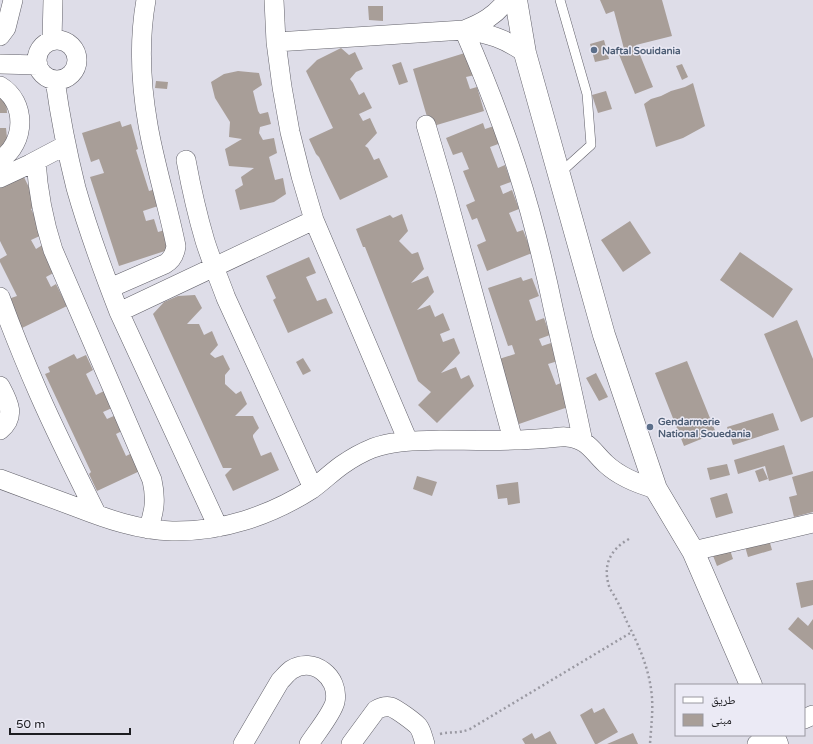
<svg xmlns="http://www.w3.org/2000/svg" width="813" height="744" font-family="'Varela Round','Noto Naskh Arabic',sans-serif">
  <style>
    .building { fill: #a89e98 }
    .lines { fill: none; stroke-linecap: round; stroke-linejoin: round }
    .service-casing { stroke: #63626b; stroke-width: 10 }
    .minor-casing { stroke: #63626b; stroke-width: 20 }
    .secondary-casing { stroke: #63626b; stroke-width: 23 }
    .path { stroke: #9a99a2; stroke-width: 2.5; stroke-dasharray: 2 3; stroke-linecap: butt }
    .service { stroke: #fff; stroke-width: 9 }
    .minor { stroke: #fff; stroke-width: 19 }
    .secondary { stroke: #fff; stroke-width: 22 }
    .service-dot { fill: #5c6f8a; stroke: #ebeaf5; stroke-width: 1.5 }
    .labels { text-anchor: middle; stroke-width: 3; stroke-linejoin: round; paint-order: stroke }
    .service-label { font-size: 10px; font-weight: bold; fill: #4e5e75; stroke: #ebeaf5; text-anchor: start }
  </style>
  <rect width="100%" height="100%" fill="#dedde8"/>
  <path class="building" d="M600,0H662L672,36L636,45L653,87L635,94L618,52L624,49L614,11L606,14Z
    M368,6H383V21L369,20Z
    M604,40L609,59L595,62L590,44Z
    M341,48L349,55L355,52L363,69L356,72L350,79L353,83L359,95L364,92L372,108L359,114L363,121L370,118L377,133L365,146L368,148L374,160L379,158L388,177L340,200L319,157L316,154L309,139L333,128L306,71L317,60Z
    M468,52L475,75L466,77L470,89L477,87L484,111L430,127L413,69Z
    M401,62L408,82L399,85L392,65Z
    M682,64L688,77L682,80L676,66Z
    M238,71L259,73L262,85L253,91L258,111L260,114L268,112L271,124L260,127L259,133L263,140L274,138L277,153L269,157L275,180L283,178L286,194L274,202L240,210L235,190L243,185L241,177L254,168L229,166L225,149L242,139L229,137L230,122L215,98L211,82L224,74Z
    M156,81L168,82L167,89L155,88Z
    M693,83L705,126L683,138L656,147L644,104L651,99L661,96L671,91L685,87Z
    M606,91L612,109L598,113L592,95Z
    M0,94H6L7,113H0Z
    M120,121L122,127L131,124L138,149L136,150L149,191L156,189L161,205L143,211L146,221L154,219L158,232L165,230L171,249L119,266L90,177L104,173L99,159L91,162L82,133Z
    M483,123L485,129L494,126L501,143L490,147L498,168L505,165L511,182L500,186L503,194L512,190L519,209L509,213L517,232L523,230L532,253L487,271L477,245L486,241L477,218L472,220L466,205L475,201L463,171L469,169L462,152L453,155L446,138Z
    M0,128H6L8,148L0,149Z
    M22,173L38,206L31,209L44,234L31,240L36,249L44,244L57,271L46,277L51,287L56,284L67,306L22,328L8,299L17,296L0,262V259L7,255L0,241V185Z
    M402,214L408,231L399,241L412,254L418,252L424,269L411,283L428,276L434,292L417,310L430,305L435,317L443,313L450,330L440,334L443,342L454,338L460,353L441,373L456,367L461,379L469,375L474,386L437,423L418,405L431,392L418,381L365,247H363L356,229L390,215L393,218Z
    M630,221L651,253L623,272L601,240Z
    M740,252L793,289L773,318L720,280Z
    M309,257L316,273L306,277L317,301L326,298L333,313L288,333L273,300L276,298L266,276Z
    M521,277L523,281L532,278L539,296L529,300L536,321L544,318L550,335L539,339L542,346L551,343L558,361L548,364L556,385L563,382L571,406L519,424L496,360L515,354L512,345L508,346L488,288Z
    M195,295L202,308L187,324H199L204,335L212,331L218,345L210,354L215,358L223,355L230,369L225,375V384L236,394L241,391L247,404L235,416H253L259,428L253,435V437L261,456L271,452L279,470L233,491L225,475L232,468H223L153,314L164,302L178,296Z
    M797,320L813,359V417L801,422L764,334Z
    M74,354L77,359L86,355L93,370L86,374L96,395L104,391L112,408L103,412L107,419L116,415L124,430L116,434L126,456L134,452L142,470L97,491L89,474L91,472L45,374L50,372L48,367Z
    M303,358L311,371L303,375L296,362Z
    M687,361L716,433L684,446L655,373Z
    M596,373L608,397L599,401L586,378Z
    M773,413L779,430L733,445L727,427Z
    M784,445L793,474L769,481L765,466L738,474L734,460Z
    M727,464L730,475L710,480L707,468Z
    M763,468L768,479L759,482L755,471Z
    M813,471V512L794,517L789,497L797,495L792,477Z
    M417,476L437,482L432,496L413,489Z
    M518,482L520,503L508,505L507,498L498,499L496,485Z
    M727,493L733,513L716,518L710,498Z
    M768,536L772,550L748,557L744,543Z
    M729,547L733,559L717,566L712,553Z
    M813,580V605L801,608L796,583Z
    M798,617L808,626L813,619V650L788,629Z
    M592,708L594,713L604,708L618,732L597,744H595L580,715Z
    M550,731L557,744H525L522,739L532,733L535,739Z
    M633,733L638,744H607Z"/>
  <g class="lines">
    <g class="service-casing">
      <path id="service" d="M560,173L591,145L587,94L560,0"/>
    </g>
    <g class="minor-casing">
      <path id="minor" d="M274,0L276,42L282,87L290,132L301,176L314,220L408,441
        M464,30C490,90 513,150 530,212C539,245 547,278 554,312C564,355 574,398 583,442
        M464,30C482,23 495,16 507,0
        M0,36L6,28L13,0
        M37 60a20 20 0 1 1 40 0a20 20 0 1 1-40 0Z
        M52,40L53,0
        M276,42L464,30C488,33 506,39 525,53
        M0,64L38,65
        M55,80C60,116 67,152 76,188C88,230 103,271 119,312L218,527
        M0,86C27,102 26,143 0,160
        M426,125L445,190L513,440
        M186,160C191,187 197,214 205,241C211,260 219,279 226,298L313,488
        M36,161C38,193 43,219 53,250L152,480C156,498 155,511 148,529
        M0,178L30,164L66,145
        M110,288L165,264C172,260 175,254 176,246C168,206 155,166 148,125C141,85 139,39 146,0
        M0,297C12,330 25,362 39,394C57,435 77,475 97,515
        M119,312L314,220
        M0,386C8,401 17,416 0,430
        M0,479C25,488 51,498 76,507C107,519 138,530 172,531C221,532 270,516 312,489C323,481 332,472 342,465C352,458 363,452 373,448C395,440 417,441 440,440C464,440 489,441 514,440C526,440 537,439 549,438C555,438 561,436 567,437C588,439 592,451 606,464C620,477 638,484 656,489
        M693,551L813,523
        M804,719L813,715
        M243,744L280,681C284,677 287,673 291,670C313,656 340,677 335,702C332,714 316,733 309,744
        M351,744L376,710C381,707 386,706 391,707C398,710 413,721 418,726C422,731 423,738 425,744
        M757,744L770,735"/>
    </g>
    <g class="secondary-casing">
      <path id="secondary" d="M516,0L525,53L604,335L656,489L693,551L751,685
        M773,735L777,744"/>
    </g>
    <path class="path" d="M629,539C609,550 602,567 610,589C617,599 622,611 627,622C639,646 650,670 652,698C653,713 651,728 650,744
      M440,734C452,731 458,734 470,729L632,632"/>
    <use href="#service" class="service"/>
    <use href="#minor" class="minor"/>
    <use href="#secondary" class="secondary"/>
  </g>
  <g class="service-dot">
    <circle cx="594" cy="50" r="4"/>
    <circle cx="650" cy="427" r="4"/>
  </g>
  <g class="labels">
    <g class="service-label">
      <text x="602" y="54">Naftal Souidania</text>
      <text x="658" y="425">Gendarmerie<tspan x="658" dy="12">National Souedania</tspan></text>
    </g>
  </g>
  <rect x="675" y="684" width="130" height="52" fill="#ebeaf5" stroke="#9998a0"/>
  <rect x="683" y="697" width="20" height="6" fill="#ffffff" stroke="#9998a0"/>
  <text x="711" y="704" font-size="12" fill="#1d1d21">طريق</text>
  <rect x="683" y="714" width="20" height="12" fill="#a89e98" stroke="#9998a0"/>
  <text x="711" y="724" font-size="12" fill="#1d1d21">مبنى</text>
  <path d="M10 728v6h120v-6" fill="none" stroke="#1d1d21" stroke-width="2"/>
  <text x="16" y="728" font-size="12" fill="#1d1d21" stroke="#ebeaf5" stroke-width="3" paint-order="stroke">50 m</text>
</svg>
